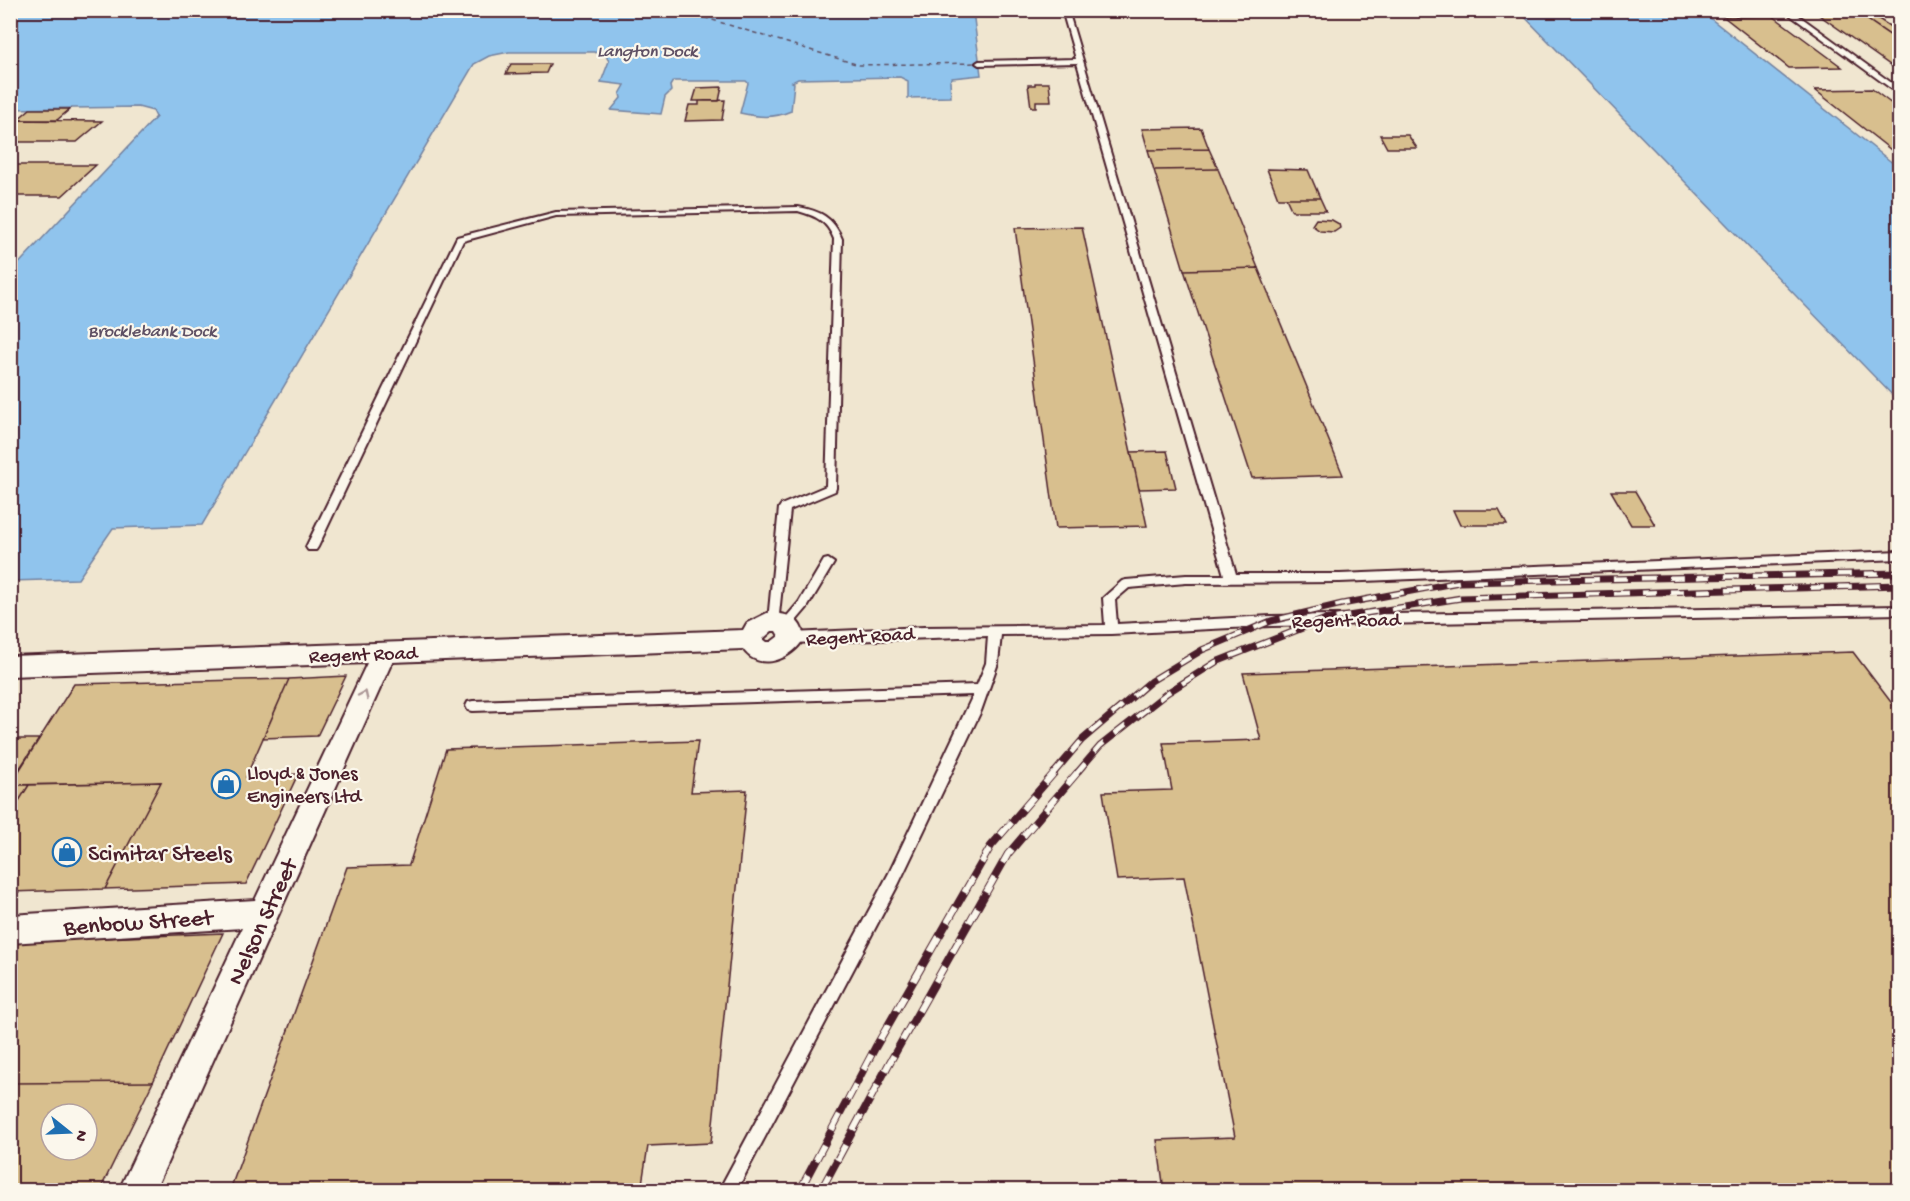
<svg xmlns="http://www.w3.org/2000/svg" width="1910" height="1201" font-family="'Gochi Hand',sans-serif">
  <style>
    .built { fill: #f0e6d0; fill-rule: evenodd }
    .water { fill: #90c4ed; stroke: #74829f; stroke-width: 1.5 }
    .lines { fill: none; stroke-linecap: round; stroke-linejoin: round }
    .ferry { stroke: #5f5165; stroke-width: 1.5; stroke-dasharray: 4.5 4; stroke-linecap: butt }
    .building { fill: #d8bf8e; stroke: #4a1f2b; stroke-width: 1.5; fill-rule: evenodd }
    .lane-casing { stroke: #4a1f2b; stroke-width: 4 }
    .street-casing { stroke: #4a1f2b; stroke-width: 4 }
    .lane { fill: #fbf7ec; fill-rule: evenodd }
    .street { fill: #fbf7ec; fill-rule: evenodd }
    .rail-far1-casing { stroke: #4a1f2b; stroke-width: 7 }
    .rail-casing { stroke: #4a1f2b; stroke-width: 8 }
    .rail-far1 { stroke: #fbf7ec; stroke-width: 4.5; stroke-dasharray: 14; stroke-linecap: butt }
    .rail { stroke: #fbf7ec; stroke-width: 6; stroke-dasharray: 17; stroke-linecap: butt }
    .oneway { stroke: #ab9695 }
    .labels { text-anchor: middle; stroke-width: 4.5; stroke-linejoin: round; paint-order: stroke }
    .far-water-label { font-size: 18px; font-style: italic; fill: #5f5165; stroke: #fbf7ec }
    .street-label { font-size: 20px; fill: #4a1f2b; stroke: #fbf7ec }
    .poi-label { font-size: 20px; fill: #4a1f2b; stroke: #fbf7ec; text-anchor: start }
    .near-poi-label { font-size: 24px; fill: #4a1f2b; stroke: #fbf7ec; text-anchor: start }
    .near-street-label { font-size: 24px; fill: #4a1f2b; stroke: #fbf7ec }
  </style>
  <rect width="100%" height="100%" fill="#fbf7ec"/>
  <filter id="ink" filterUnits="userSpaceOnUse"><feTurbulence type="fractalNoise" baseFrequency=".0167" numOctaves="2"/><feDisplacementMap in="SourceGraphic" scale="12" xChannelSelector="R" yChannelSelector="G"/><feConvolveMatrix kernelMatrix="1 2 1 2 8 2 1 2 1" color-interpolation-filters="sRGB"/></filter>
  <g filter="url(#ink)">
    <path class="built" d="M10,11H1899V1190H11ZM51,1114H87V1150H51Z"/>
    <path class="water" d="M11,11H973L981,75L952,78L950,81L951,97L908,98V81L900,77L798,79L792,82L794,83L791,111C773,119 758,117 740,113L748,83L746,81H673L670,86L671,91L665,97L661,114L611,110L621,98L620,94L625,85L601,82L609,61L606,56L594,52H509L489,56L474,64L202,525L113,528L78,579L11,581L10,273L156,117L153,111L138,107L11,109Z
      M1519,11H1701L1899,168V402Z"/>
    <g class="lines">
      <path class="ferry" d="M680,10L859,65L977,63"/>
    </g>
    <path class="building" d="M1716,10H1766L1773,16L1724,17Z
      M1812,10H1853L1900,42V72Z
      M1853,10H1865L1900,33V42Z
      M1773,16L1842,67L1789,68L1724,17Z
      M511,64H550L546,73L506,74Z
      M1035,83H1049L1051,101H1036V107H1031L1028,85H1035Z
      M722,87L719,101H693L697,88Z
      M1872,89L1900,110V157L1815,90Z
      M725,100L722,120L685,121L689,105H699V101Z
      M30,109H70L57,120H17Z
      M10,121L11,120L102,121L77,142H10Z
      M1201,128L1209,149L1148,150L1142,129Z
      M1380,135H1408L1417,148H1387Z
      M1209,149L1218,169L1154,170L1148,150Z
      M10,165H96L62,196H10Z
      M1218,169L1258,268L1184,270L1154,170Z
      M1267,169L1308,170L1320,198H1278Z
      M1286,198H1320L1326,211H1292Z
      M1316,219L1332,220L1339,224L1340,228L1334,232L1320,231L1312,225Z
      M1082,227L1139,489L1147,526L1056,528L1015,228Z
      M1258,268L1343,475L1252,478L1184,270Z
      M1167,451L1176,488L1139,489L1131,452Z
      M1611,491H1635L1655,525H1631Z
      M1453,510H1499L1507,525H1460Z
      M1853,652L1900,714V1190H1164L1157,1140L1235,1137L1184,877L1117,880L1103,792L1172,790L1163,743L1261,740L1243,673Z
      M346,676L317,736L263,738L289,679Z
      M289,679L246,777L298,774L246,884L105,889L161,782L10,785L74,684Z
      M10,739H39L10,783Z
      M698,741L691,792L747,790L711,1143L648,1146L641,1190H230L347,867L409,865L446,749Z
      M161,782L105,889L10,892V815L29,785Z
      M10,785H29L10,815Z
      M223,933L153,1082L10,1083V942Z
      M153,1082L100,1190H10V1083ZM51,1114H87V1150H51Z"/>
    <g class="lines">
      <g class="lane-casing">
        <path id="lane" d="M1062,10H1068L1236,574H1340L1900,551V559L1340,582L1186,583L1129,588L1115,600L1117,624L1271,616L1900,606V614L1271,626L1111,634L1001,635L998,663L981,711L899,883L737,1190H719L889,873L973,695L473,711L468,710L466,706L468,702L473,701L977,685L986,663L988,636L792,643L788,641L786,638L788,635L792,633L924,627L1105,625L1103,598L1122,581L1126,580L1186,575H1224L1077,63L979,65L976,63L979,61L1076,59Z
          M1783,10H1791L1900,89V95Z
          M798,207C820,211 833,217 842,239L836,488L835,491L790,510L778,624H770L768,621L779,508L781,505L826,486L834,239C827,221 816,216 798,211L556,216L463,241L318,547L316,550H308L306,547L457,237L556,212Z
          M828,559L834,563L807,608L790,628H782L780,625L782,622L799,602L824,560Z"/>
      </g>
      <g class="street-casing">
        <path id="street" d="M767,613C786,613 802,617 804,638C793,659 759,673 743,649L392,662L155,1190H119L242,928L10,943V915L255,900L367,663L10,676V656L743,630L747,623ZM772,631H776L779,636L771,642H767L763,639Z"/>
      </g>
      <use href="#lane" class="lane"/>
      <use href="#street" class="street"/>
      <g class="rail-far1-casing">
        <path id="rail-far1" d="M1053,774L1082,740L1151,681L1202,650L1271,621L1342,604L1459,582L1900,573
          M1076,774L1100,746L1167,693L1216,662L1323,620L1461,598L1900,585"/>
      </g>
      <g class="rail-casing">
        <path id="rail" d="M800,1190L875,1048L991,846L1054,773
          M821,1190L890,1062L1008,854L1077,773"/>
      </g>
      <use href="#rail-far1" class="rail-far1"/>
      <use href="#rail" class="rail"/>
    </g>
    <defs><path id="oneway-chevron" d="M-2-3.5L2.5 0L-2 3.5" fill="none" stroke-width="1.6" stroke-linecap="round" stroke-linejoin="round" transform="scale(1.5)"/></defs>
    <use class="oneway" href="#oneway-chevron" transform="translate(364 695) rotate(-65)"/>
  </g>
  <defs>
    <g id="shop-ring" transform="scale(1.5)"><circle r="9.5" fill="#fbf7ec" stroke="#1f6fb2" stroke-width="1.5"/><path d="M-5-2.5h2.3a2.7 3.5 0 0 1 5.4 0H5L5.5 6h-11ZM-1.5-2.5h3a1.5 2.3 0 0 0-3 0Z" fill="#1f6fb2"/></g>
  </defs>
  <g fill-rule="evenodd">
    <use href="#shop-ring" x="226" y="784"/>
    <use href="#shop-ring" x="67" y="852"/>
  </g>
  <g class="labels">
    <g class="far-water-label">
      <text x="647" y="56">Langton Dock</text>
      <text x="152" y="336">Brocklebank Dock</text>
    </g>
    <g class="street-label">
      <text transform="translate(1346 619) rotate(-1)" y="7">Regent Road</text>
      <text transform="translate(860 635) rotate(-3)" y="7">Regent Road</text>
      <text transform="translate(363 653) rotate(-2)" y="7">Regent Road</text>
    </g>
    <g class="poi-label">
      <text x="247" y="779">Lloyd &amp; Jones<tspan x="247" dy="23">Engineers Ltd</tspan></text>
    </g>
    <g class="near-poi-label">
      <text x="88" y="860">Scimitar Steels</text>
    </g>
    <g class="near-street-label">
      <text transform="translate(138 921) rotate(-4)" y="8">Benbow Street</text>
      <text transform="translate(261 921) rotate(-65)" y="8">Nelson Street</text>
    </g>
  </g>
  <rect width="1910" height="1201" fill="none" stroke="#fbf7ec" stroke-width="36"/>
  <rect x="18" y="18" width="1874" height="1165" fill="none" stroke="#4a1f2b" stroke-width="2" filter="url(#ink)"/>
  <g transform="translate(69 1132) rotate(108)"><circle r="28" fill="#fbf7ec" stroke="#b4a19f" stroke-width="1.5"/>
  <path d="M0-4.5L10 22L0 15L-10 22Z" fill="#1f6fb2"/>
  <text y="-9" font-size="16" font-weight="bold" text-anchor="middle" fill="#4a1f2b">N</text>
  </g>
</svg>
